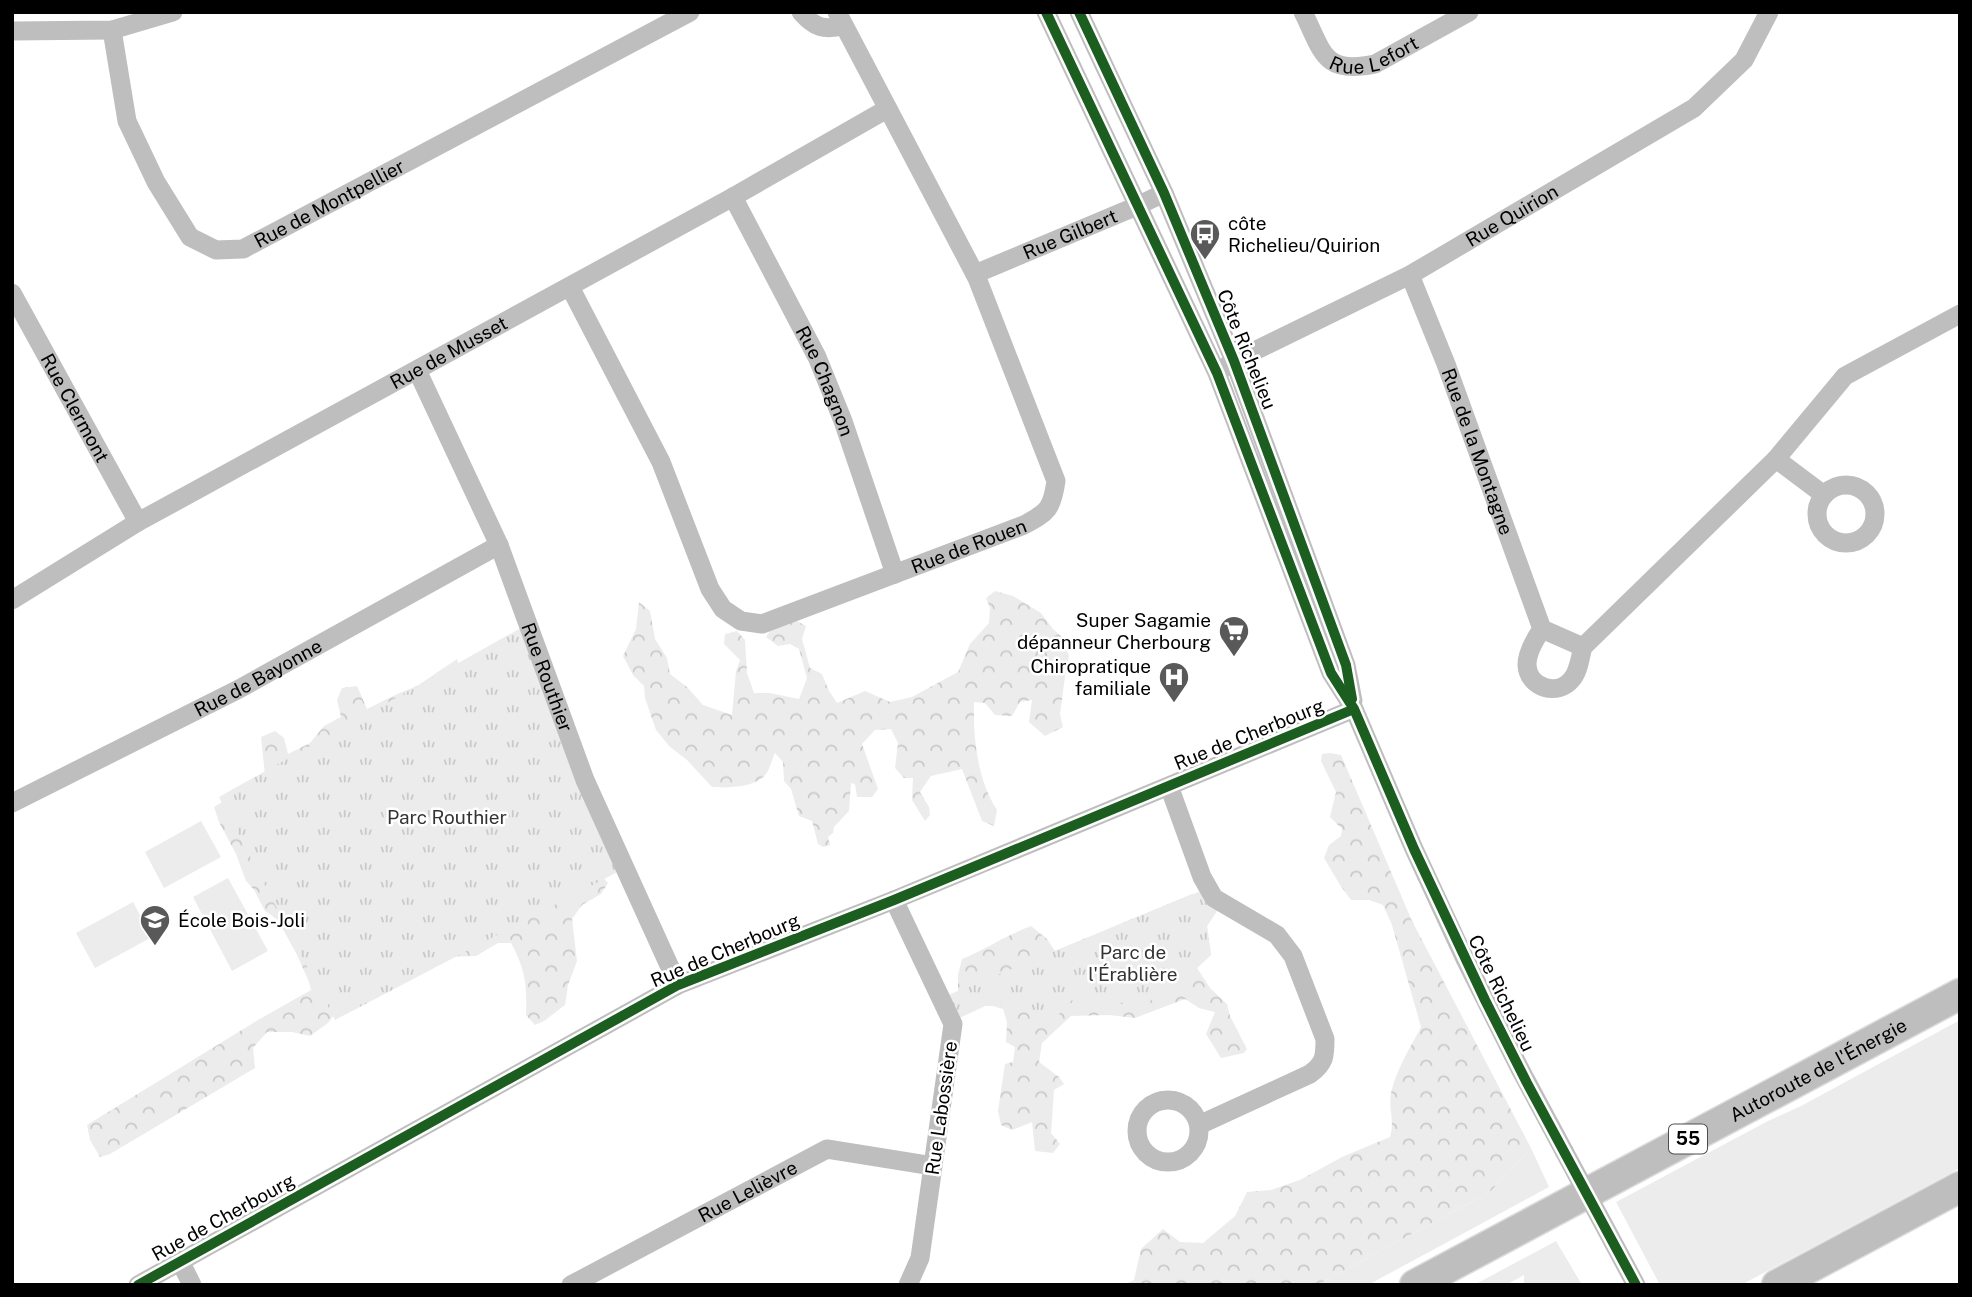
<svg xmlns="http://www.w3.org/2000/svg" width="1972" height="1297" font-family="'Public Sans',sans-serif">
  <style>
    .green { fill: #ececec }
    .forest { fill: url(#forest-crowns) }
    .park { fill: url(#park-tufts) }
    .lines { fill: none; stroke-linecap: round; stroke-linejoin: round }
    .highway-casing { stroke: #dbdbdb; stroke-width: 33 }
    .minor { stroke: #bebebe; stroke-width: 19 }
    .highway { stroke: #bebebe; stroke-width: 30 }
    .minor-bridge { stroke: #bebebe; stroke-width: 19 }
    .cycleway-casing { stroke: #fff; stroke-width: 15 }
    .cycleway { stroke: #1b5e20; stroke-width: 10 }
    .labels { text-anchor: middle; stroke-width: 5; stroke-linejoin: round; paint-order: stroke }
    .shield { fill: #fff; stroke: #4c4c4c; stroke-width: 2 }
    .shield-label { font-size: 18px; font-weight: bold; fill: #000 }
    .street-label { font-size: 19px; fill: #000; stroke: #fff }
    .poi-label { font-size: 19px; fill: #000; stroke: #fff; text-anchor: start }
    .park-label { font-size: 19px; fill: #333; stroke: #fff }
  </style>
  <defs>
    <pattern id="forest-crowns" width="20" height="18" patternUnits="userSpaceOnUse" patternTransform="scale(1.75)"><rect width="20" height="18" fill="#ececec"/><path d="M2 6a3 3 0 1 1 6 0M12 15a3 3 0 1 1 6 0" fill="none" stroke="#c9c9c9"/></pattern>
    <pattern id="park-tufts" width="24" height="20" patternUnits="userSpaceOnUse" patternTransform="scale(1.75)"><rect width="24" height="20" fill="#ececec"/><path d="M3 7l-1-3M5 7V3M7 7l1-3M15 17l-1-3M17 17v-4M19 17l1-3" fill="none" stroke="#c9c9c9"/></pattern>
  </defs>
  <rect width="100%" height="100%" fill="#fff"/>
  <path class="green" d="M201,821L221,857L164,888L145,852Z
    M228,878L268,951L232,971L193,897Z
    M133,902L152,937L95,968L76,933Z
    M1960,1020V1168L1741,1285H1660L1616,1202L1768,1121L1801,1106Z
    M1531,1148L1549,1187L1368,1285H1317L1490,1192Z
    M1556,1241L1582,1285H1524V1275L1506,1285H1474Z"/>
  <path class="forest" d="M995,591L1013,596L1041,613L1053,629L1062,637L1069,656L1066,669L1060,714L1063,727L1045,736L1029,722L1032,700L1020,702L1012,716L995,715L985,703L974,702C973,738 977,779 997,810L994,826L982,821L962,769L931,776L920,792L929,807L930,815L925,821L912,800L913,778H904L895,768L898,743L891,729L875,730L862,744L878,789L872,797H857L855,784L851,783L849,811L834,827L833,833L828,837L830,845L823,847L818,844L812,821L799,816L791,789L784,781L783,762L775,753C772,759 770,769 766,774C756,788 727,788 712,787L687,760L669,746L656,730L645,698L644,686L633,675L623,656L636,629L639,602L650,611L655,639L667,658L670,674L687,687L703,705L732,715L736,671L740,660L724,644L725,634L737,631L745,640L747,673L754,693H770L799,699L807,678L799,649L790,644L778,646L766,637L774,625L795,620L806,626L802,639L810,668L822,674L829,691L837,703L865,691L890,702L912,697L958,672L970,644L989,623L990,608L986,598Z
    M457,659L466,693L595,869L608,883L601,894L582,905L572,919L577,961L568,985L565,1005L544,1021L535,1025L526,1015C527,984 526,971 511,943H498L476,956L447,957L339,1008L328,1023L310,1036L292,1032H267L253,1048L255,1068L110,1154L100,1157L90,1140L87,1125L258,1020L311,990L309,982L297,955L278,920L265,911L254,890L246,881L236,854L219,822L214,807L265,775L261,737L275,731L284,738L288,754L310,743L324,726L341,717L337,700L342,688L357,686L367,709L397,694L417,686Z
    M1330,753L1341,755L1412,921L1531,1148L1490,1192L1317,1285H1123L1134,1280L1141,1249L1163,1229L1180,1242L1203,1243L1235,1216L1247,1192L1271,1190L1300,1180L1342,1157L1390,1137C1395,1120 1388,1108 1391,1093C1396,1070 1410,1048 1421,1027L1392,925L1383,905L1369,900H1351L1340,885L1324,858L1329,845L1341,836L1342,829L1330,817L1336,792L1321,761L1322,754Z
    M1192,894L1214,915L1207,926L1211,955L1197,968L1210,988L1227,1004L1230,1016L1247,1049L1244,1053L1221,1058L1206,1034L1215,1012L1199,1008L1185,999L1135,1018L1109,1015L1071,1016L1042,1043L1039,1062L1059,1077L1064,1084L1054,1090L1051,1133L1060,1144L1053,1153L1035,1151L1032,1122L1012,1130L1001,1125L998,1111L1005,1064L1013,1062L1015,1047L1006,1042L1007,1022L1003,1009L993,1006H973L958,997V975L962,959C986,949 1007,935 1031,926L1047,939L1055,951Z"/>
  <path class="park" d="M528,624L625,868L335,1020L219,797Z
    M1208,888L1219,908L1207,926L1211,955L1183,981L1145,1004H1118L1093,1007L1072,1000L1047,1027L1034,1015L996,1001L953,1021L941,998Z"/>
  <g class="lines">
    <g class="highway-casing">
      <g id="highway">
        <path id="s13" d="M1415,1285L1960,994"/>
        <path d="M1777,1285L1960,1187"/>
      </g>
    </g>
    <g class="minor">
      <path d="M801,12C815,28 823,30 844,26"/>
      <path d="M1046,12L1217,373L1331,673L1354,709L1414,849L1465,959L1520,1069L1564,1151"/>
      <path d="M1079,12L1164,193L1234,361L1346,665L1353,701"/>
      <path id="s1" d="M1303,12C1323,52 1323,75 1375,64L1469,12"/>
      <path id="s2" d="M112,30L127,121L156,182L190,237L216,250L243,249L690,12"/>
      <path d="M12,31L112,30L173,12"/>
      <path id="s3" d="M733,197L817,357L843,421L895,574"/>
      <path id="s4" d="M975,274L1137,206L1164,193"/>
      <path id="s5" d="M1410,275L1446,364L1542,629L1583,647"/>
      <path id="s6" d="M570,287L661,462L710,589L723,609L741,621L762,624L1024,525C1048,512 1052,509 1056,481L977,278L837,12"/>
      <path id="s7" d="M12,293L138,522"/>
      <path id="s8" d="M1224,368L1234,361L1410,275L1694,108L1744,60L1769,12"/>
      <path id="s9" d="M417,370L499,545L585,780L678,985"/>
      <path d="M1776,459L1824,495"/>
      <circle cx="1846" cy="514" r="29"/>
      <path id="s10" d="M12,600L138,522L733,197L887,109"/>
      <path d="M1542,629C1535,639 1527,652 1527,665C1528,688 1558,697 1572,679C1579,671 1580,657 1583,647L1776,459L1845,376L1960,314"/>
      <path d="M1169,786L1202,877L1214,898L1277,935L1293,956L1325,1039C1325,1056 1325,1063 1310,1074L1199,1125"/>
      <path id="s11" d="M12,803L239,689L499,545"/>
      <path d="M894,900L953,1024L920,1258L908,1285"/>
      <circle cx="1168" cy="1131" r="31"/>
      <path d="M180,1261L192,1285"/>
      <path d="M138,1285L678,985L894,900L1354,709"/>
      <path id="s12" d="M571,1285L827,1149L933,1166"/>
    </g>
    <use href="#highway" class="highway"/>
    <path class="minor-bridge" d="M1564,1151L1636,1285"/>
    <g class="cycleway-casing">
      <path id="cycleway" d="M1046,12L1217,373L1331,673L1354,709L1414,849L1485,1000L1527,1083L1636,1285
        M1079,12L1164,193L1234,361L1346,665L1352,699
        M138,1285L678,985L894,900L1354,709"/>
    </g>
    <use href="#cycleway" class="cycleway"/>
  </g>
  <defs>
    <g id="bus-pin" transform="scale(1.575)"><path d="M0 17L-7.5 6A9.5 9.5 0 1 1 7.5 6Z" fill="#595959" stroke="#fff"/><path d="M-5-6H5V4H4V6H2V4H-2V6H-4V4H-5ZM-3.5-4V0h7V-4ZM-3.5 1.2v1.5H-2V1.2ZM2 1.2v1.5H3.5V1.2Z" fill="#fff"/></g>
    <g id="supermarket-pin" transform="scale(1.575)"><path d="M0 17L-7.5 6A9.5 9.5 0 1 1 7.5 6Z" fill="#595959" stroke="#fff"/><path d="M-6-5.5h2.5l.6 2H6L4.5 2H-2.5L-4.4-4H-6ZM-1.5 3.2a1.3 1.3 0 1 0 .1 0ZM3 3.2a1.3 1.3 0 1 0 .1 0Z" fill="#fff"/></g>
    <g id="hospital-pin" transform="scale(1.575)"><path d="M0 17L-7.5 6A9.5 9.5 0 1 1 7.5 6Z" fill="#595959" stroke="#fff"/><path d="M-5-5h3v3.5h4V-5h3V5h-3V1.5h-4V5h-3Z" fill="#fff"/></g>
    <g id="school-pin" transform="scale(1.575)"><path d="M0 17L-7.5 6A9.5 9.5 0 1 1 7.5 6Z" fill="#595959" stroke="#fff"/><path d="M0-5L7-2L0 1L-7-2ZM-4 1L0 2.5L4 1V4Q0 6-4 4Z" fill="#fff"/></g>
  </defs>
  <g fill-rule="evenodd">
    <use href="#bus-pin" x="1205" y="234"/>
    <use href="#supermarket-pin" x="1234" y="631"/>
    <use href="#hospital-pin" x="1174" y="677"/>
    <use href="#school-pin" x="155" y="920"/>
  </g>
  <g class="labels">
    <rect class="shield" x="1669" y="1124.5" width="38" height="29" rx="5"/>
    <g class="shield-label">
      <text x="1688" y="1145">55</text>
    </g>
    <g class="street-label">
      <text dy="7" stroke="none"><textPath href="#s1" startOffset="103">Rue Lefort</textPath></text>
      <text dy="7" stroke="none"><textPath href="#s2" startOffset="378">Rue de Montpellier</textPath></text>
      <text dy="7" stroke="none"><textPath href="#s8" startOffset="326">Rue Quirion</textPath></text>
      <text dy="7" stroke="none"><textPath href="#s4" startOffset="103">Rue Gilbert</textPath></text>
      <text transform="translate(1247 349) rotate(68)" y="7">Côte Richelieu</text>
      <text dy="7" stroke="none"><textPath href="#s10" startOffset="502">Rue de Musset</textPath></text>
      <text dy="7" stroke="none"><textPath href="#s3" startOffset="206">Rue Chagnon</textPath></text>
      <text dy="7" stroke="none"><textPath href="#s7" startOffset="131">Rue Clermont</textPath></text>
      <text dy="7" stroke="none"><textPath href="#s5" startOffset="189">Rue de la Montagne</textPath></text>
      <text dy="7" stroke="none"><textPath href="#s6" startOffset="621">Rue de Rouen</textPath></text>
      <text dy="7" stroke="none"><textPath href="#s11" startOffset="276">Rue de Bayonne</textPath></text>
      <text dy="7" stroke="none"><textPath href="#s9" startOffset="334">Rue Routhier</textPath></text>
      <text transform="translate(1249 734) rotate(-22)" y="7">Rue de Cherbourg</text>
      <text transform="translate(725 950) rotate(-23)" y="7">Rue de Cherbourg</text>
      <text transform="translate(1502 993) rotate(64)" y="7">Côte Richelieu</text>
      <text dy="7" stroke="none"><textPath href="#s13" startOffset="457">Autoroute de l'Énergie</textPath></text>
      <text transform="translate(941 1108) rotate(-82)" y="7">Rue Labossière</text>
      <text dy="7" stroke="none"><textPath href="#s12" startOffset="200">Rue Lelièvre</textPath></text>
      <text transform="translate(223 1217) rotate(-29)" y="7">Rue de Cherbourg</text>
    </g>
    <g class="poi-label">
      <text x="1228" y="230">côte<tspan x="1228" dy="22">Richelieu/Quirion</tspan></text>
      <text x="1211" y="627" text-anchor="end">Super Sagamie<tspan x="1211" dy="22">dépanneur Cherbourg</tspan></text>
      <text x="1151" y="673" text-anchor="end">Chiropratique<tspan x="1151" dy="22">familiale</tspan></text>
      <text x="178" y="927">École Bois-Joli</text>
    </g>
    <g class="park-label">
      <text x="447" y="824">Parc Routhier</text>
      <text x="1133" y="959">Parc de<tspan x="1133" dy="22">l'Érablière</tspan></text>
    </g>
  </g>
  <rect width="1972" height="1297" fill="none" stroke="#000000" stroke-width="28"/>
</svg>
